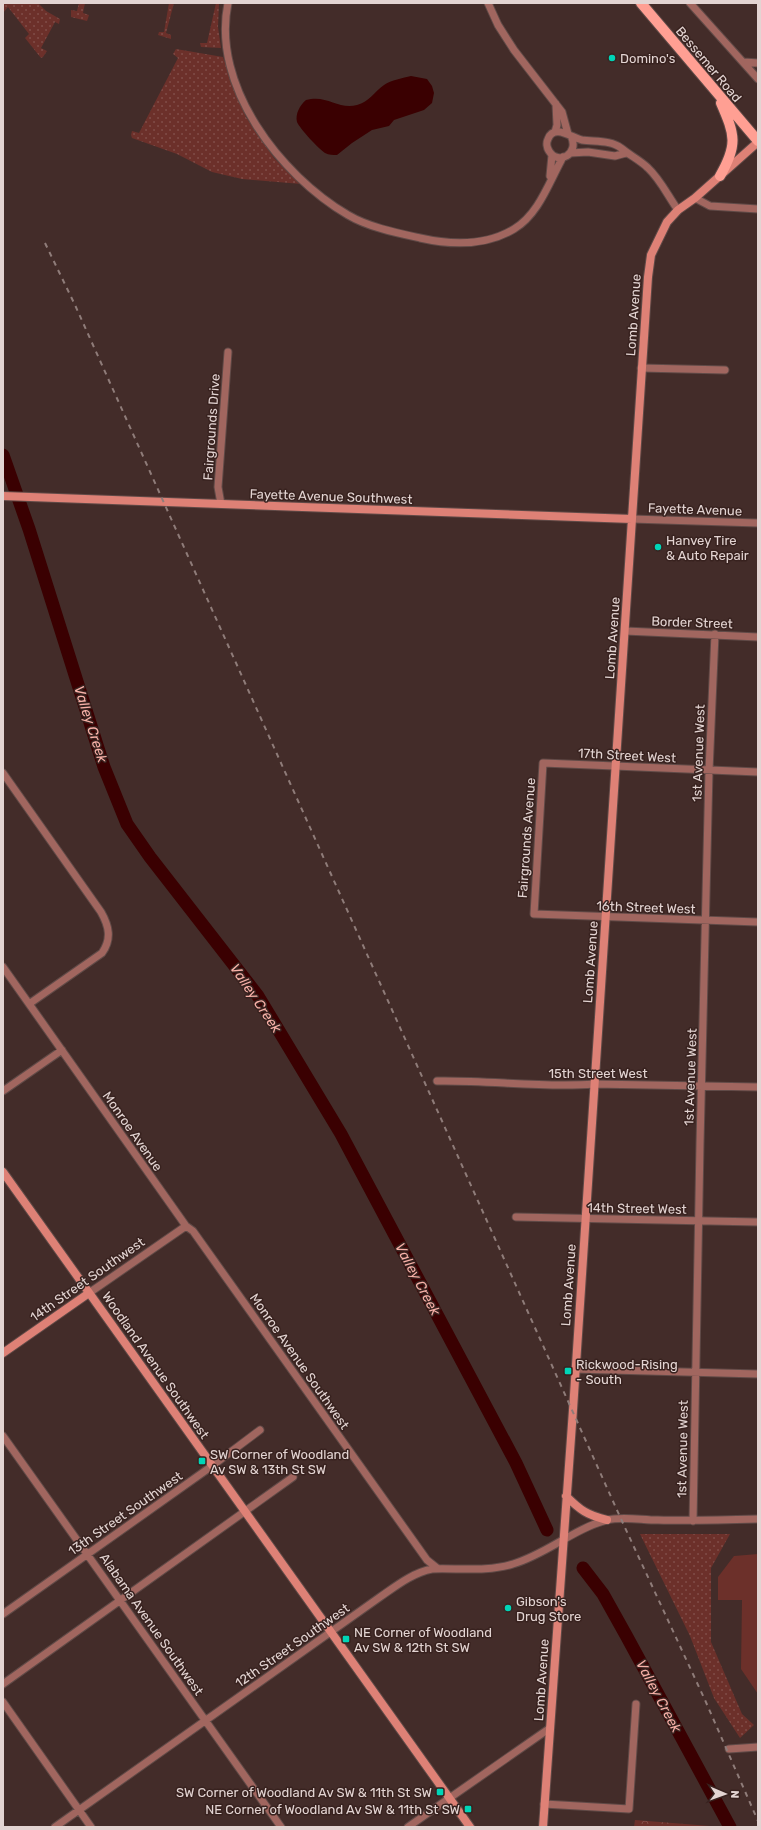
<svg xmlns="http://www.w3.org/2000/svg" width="761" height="1830" font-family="Rubik,sans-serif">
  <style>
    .grass { fill: url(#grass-dots) }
    .park { fill: url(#park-crowns) }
    .garden { fill: #6c302a }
    .water { fill: #3a0001 }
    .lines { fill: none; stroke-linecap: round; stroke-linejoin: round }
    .river { stroke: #3a0001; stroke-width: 13 }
    .street-casing { stroke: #604a47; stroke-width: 9 }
    .secondary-casing { stroke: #604a47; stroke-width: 10 }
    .primary-casing { stroke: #604a47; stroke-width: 12 }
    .street { stroke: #a1665f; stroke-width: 7 }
    .secondary { stroke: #de8176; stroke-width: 8 }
    .primary { stroke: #ff9f93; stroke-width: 10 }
    .rail { stroke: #8f7c79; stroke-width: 2; stroke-dasharray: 5 5; stroke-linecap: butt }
    .poi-dot { fill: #00d5b7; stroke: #38221f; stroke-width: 1.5 }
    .labels { text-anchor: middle; stroke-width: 3; stroke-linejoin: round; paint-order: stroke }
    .poi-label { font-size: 13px; fill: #e3d4d2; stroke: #38221f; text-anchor: start }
    .street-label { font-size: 13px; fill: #e3d4d2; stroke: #38221f }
    .water-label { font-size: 14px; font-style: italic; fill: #f8b1a8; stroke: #38221f }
  </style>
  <defs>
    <pattern id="grass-dots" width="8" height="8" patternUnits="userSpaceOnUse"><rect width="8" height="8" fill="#6c302a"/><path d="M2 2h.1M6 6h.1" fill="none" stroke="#814d48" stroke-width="1.8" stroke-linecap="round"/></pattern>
    <pattern id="park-crowns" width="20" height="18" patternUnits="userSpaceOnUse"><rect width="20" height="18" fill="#6c302a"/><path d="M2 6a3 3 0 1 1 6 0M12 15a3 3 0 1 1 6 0" fill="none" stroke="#814d48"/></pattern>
  </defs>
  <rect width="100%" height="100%" fill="#432c29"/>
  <path class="grass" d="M3,3H38L46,11L60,19L59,24L55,22L41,48L47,51L43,57L41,58L25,38L29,34L8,7L3,13Z
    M79,3H85L83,13L89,15L87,21L71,17V10L77,11Z
    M169,3H174L166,33L171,35V39L158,35L159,32H164Z
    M216,3H219L218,27L221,48L201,47L200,43H207Z
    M176,49L223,57L246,117L274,158L301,184L242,179L212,172L177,154L132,138L131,135L132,131L139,133L178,58L173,54Z
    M640,1534H730L711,1568V1642L742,1714L754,1725L740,1738L714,1698L690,1636Z"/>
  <path class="park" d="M635,1820L710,1826V1827H634Z"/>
  <path class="garden" d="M758,1554V1694L741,1669L742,1600H718V1577L734,1556Z"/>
  <path class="water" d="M411,76L427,79L432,86L434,93L432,103L424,110L394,120L389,126L372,130L352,143L337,155C333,155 329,155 325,153C319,149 300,129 297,122C295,114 300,105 306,100C327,94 338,110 357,105C369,102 375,91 384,85C391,80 403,78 411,76Z"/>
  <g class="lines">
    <path class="river" d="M3,455L29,529L104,767L127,824L150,857L258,996L341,1134L516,1463L547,1530
      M583,1568L603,1594L627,1637L730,1827"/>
    <g class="street-casing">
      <path id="street" d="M228,3C211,86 280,175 348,215C368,227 397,233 420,238C451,245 486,246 514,229C539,214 549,182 563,157
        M488,3L498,25L514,50L562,112L568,134
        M690,3L758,79
        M744,62L758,63
        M555,132L557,125L556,104
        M571,136C580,154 558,166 549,151C547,148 546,143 548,139C554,123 572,138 582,140C594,142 611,140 621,148C629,155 640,160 648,168C660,179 668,196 678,210
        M570,153L588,152L615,156L626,153
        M550,176L552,155
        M695,198L710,206L758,209
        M641,368L725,370
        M221,504L218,487L228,352
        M632,519L758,523
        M625,631L758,637
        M758,772L543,763L534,914L758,922
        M3,773L101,912C109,926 112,939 102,953L29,1004
        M3,967L186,1226L193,1231L427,1560L437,1568
        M437,1081C490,1080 542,1088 594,1084L758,1087
        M3,1091L62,1050
        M516,1217L758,1222
        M89,1293L186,1226
        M574,1369L758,1374
        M3,1436L281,1827
        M693,1521L700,1144L709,771L715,634
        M3,1614L212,1466L260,1430
        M3,1684L293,1477
        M3,1702L91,1827
        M729,1749L758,1747
        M544,1804L629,1809L636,1704
        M55,1827L380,1597C396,1586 412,1573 432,1569C458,1568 488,1572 513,1564C547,1554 573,1529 607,1520C622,1516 642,1520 658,1520C691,1521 725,1520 758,1519
        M408,1827L550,1728"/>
    </g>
    <g class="secondary-casing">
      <path id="secondary" d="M3,496L632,519
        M3,1172L470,1827
        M3,1353L89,1293
        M566,1496C580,1510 587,1515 607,1520
        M543,1827L573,1410L648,277L651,255L667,222L678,210L695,198L758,142"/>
    </g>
    <g class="primary-casing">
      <path id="primary" d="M641,3L758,141
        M720,176C738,145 735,135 721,103"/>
    </g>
    <use href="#street" class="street"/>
    <use href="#secondary" class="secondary"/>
    <use href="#primary" class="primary"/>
    <path class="rail" d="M45,243L75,305L621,1519L705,1700L758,1821"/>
  </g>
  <g class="poi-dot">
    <circle cx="612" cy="58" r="4"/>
    <circle cx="658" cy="547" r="4"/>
    <rect x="564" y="1367" width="8" height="8" rx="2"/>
    <rect x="198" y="1457" width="8" height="8" rx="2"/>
    <circle cx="508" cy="1608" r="4"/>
    <rect x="342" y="1635" width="8" height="8" rx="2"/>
    <rect x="436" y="1788" width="8" height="8" rx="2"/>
    <rect x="464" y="1805" width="8" height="8" rx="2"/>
  </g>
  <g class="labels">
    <g class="poi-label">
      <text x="620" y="63">Domino's</text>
      <text x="666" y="545">Hanvey Tire<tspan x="666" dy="15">&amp; Auto Repair</tspan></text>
      <text x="576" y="1369">Rickwood-Rising<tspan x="576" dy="15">- South</tspan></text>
      <text x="210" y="1459">SW Corner of Woodland<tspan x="210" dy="15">Av SW &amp; 13th St SW</tspan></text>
      <text x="516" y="1606">Gibson's<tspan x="516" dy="15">Drug Store</tspan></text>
      <text x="354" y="1637">NE Corner of Woodland<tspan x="354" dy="15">Av SW &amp; 12th St SW</tspan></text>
      <text x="432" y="1797" text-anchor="end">SW Corner of Woodland Av SW &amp; 11th St SW</text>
      <text x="460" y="1814" text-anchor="end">NE Corner of Woodland Av SW &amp; 11th St SW</text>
    </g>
    <g class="street-label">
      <text transform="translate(709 64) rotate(50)" y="5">Bessemer Road</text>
      <text transform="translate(633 315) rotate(-86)" y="5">Lomb Avenue</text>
      <text transform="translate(211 427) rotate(-86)" y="5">Fairgrounds Drive</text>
      <text transform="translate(331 496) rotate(2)" y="5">Fayette Avenue Southwest</text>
      <text transform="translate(695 509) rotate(2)" y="5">Fayette Avenue</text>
      <text transform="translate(692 622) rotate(2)" y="5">Border Street</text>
      <text transform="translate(612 638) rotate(-86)" y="5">Lomb Avenue</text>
      <text transform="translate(698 753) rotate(-88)" y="5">1st Avenue West</text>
      <text transform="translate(627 755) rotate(3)" y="5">17th Street West</text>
      <text transform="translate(526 838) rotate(-86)" y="5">Fairgrounds Avenue</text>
      <text transform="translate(646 907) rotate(2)" y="5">16th Street West</text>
      <text transform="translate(590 962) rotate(-86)" y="5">Lomb Avenue</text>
      <text x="598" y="1078">15th Street West</text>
      <text transform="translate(690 1077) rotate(-88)" y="5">1st Avenue West</text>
      <text transform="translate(133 1131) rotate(55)" y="5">Monroe Avenue</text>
      <text transform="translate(637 1208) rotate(1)" y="5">14th Street West</text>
      <text transform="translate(87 1279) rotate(-35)" y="5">14th Street Southwest</text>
      <text transform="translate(568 1285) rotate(-86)" y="5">Lomb Avenue</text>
      <text transform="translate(300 1361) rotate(55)" y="5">Monroe Avenue Southwest</text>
      <text transform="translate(156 1365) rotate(55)" y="5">Woodland Avenue Southwest</text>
      <text transform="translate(682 1449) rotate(-89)" y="5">1st Avenue West</text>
      <text transform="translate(125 1513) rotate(-35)" y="5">13th Street Southwest</text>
      <text transform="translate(152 1624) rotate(55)" y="5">Alabama Avenue Southwest</text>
      <text transform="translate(292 1645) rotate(-35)" y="5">12th Street Southwest</text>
      <text transform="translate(541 1680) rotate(-86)" y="5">Lomb Avenue</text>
    </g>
    <g class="water-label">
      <text transform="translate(91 724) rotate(72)" y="5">Valley Creek</text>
      <text transform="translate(256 998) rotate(56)" y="5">Valley Creek</text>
      <text transform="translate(418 1279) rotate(62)" y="5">Valley Creek</text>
      <text transform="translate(659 1696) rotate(62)" y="5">Valley Creek</text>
    </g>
  </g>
  <rect width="761" height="1830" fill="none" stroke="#e3d4d2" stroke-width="8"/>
  <g transform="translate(725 1794) rotate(92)" stroke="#38221f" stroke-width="3" paint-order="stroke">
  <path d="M0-3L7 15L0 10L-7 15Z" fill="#e3d4d2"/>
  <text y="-6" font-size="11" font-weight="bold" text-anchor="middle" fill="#e3d4d2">N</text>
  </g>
</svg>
